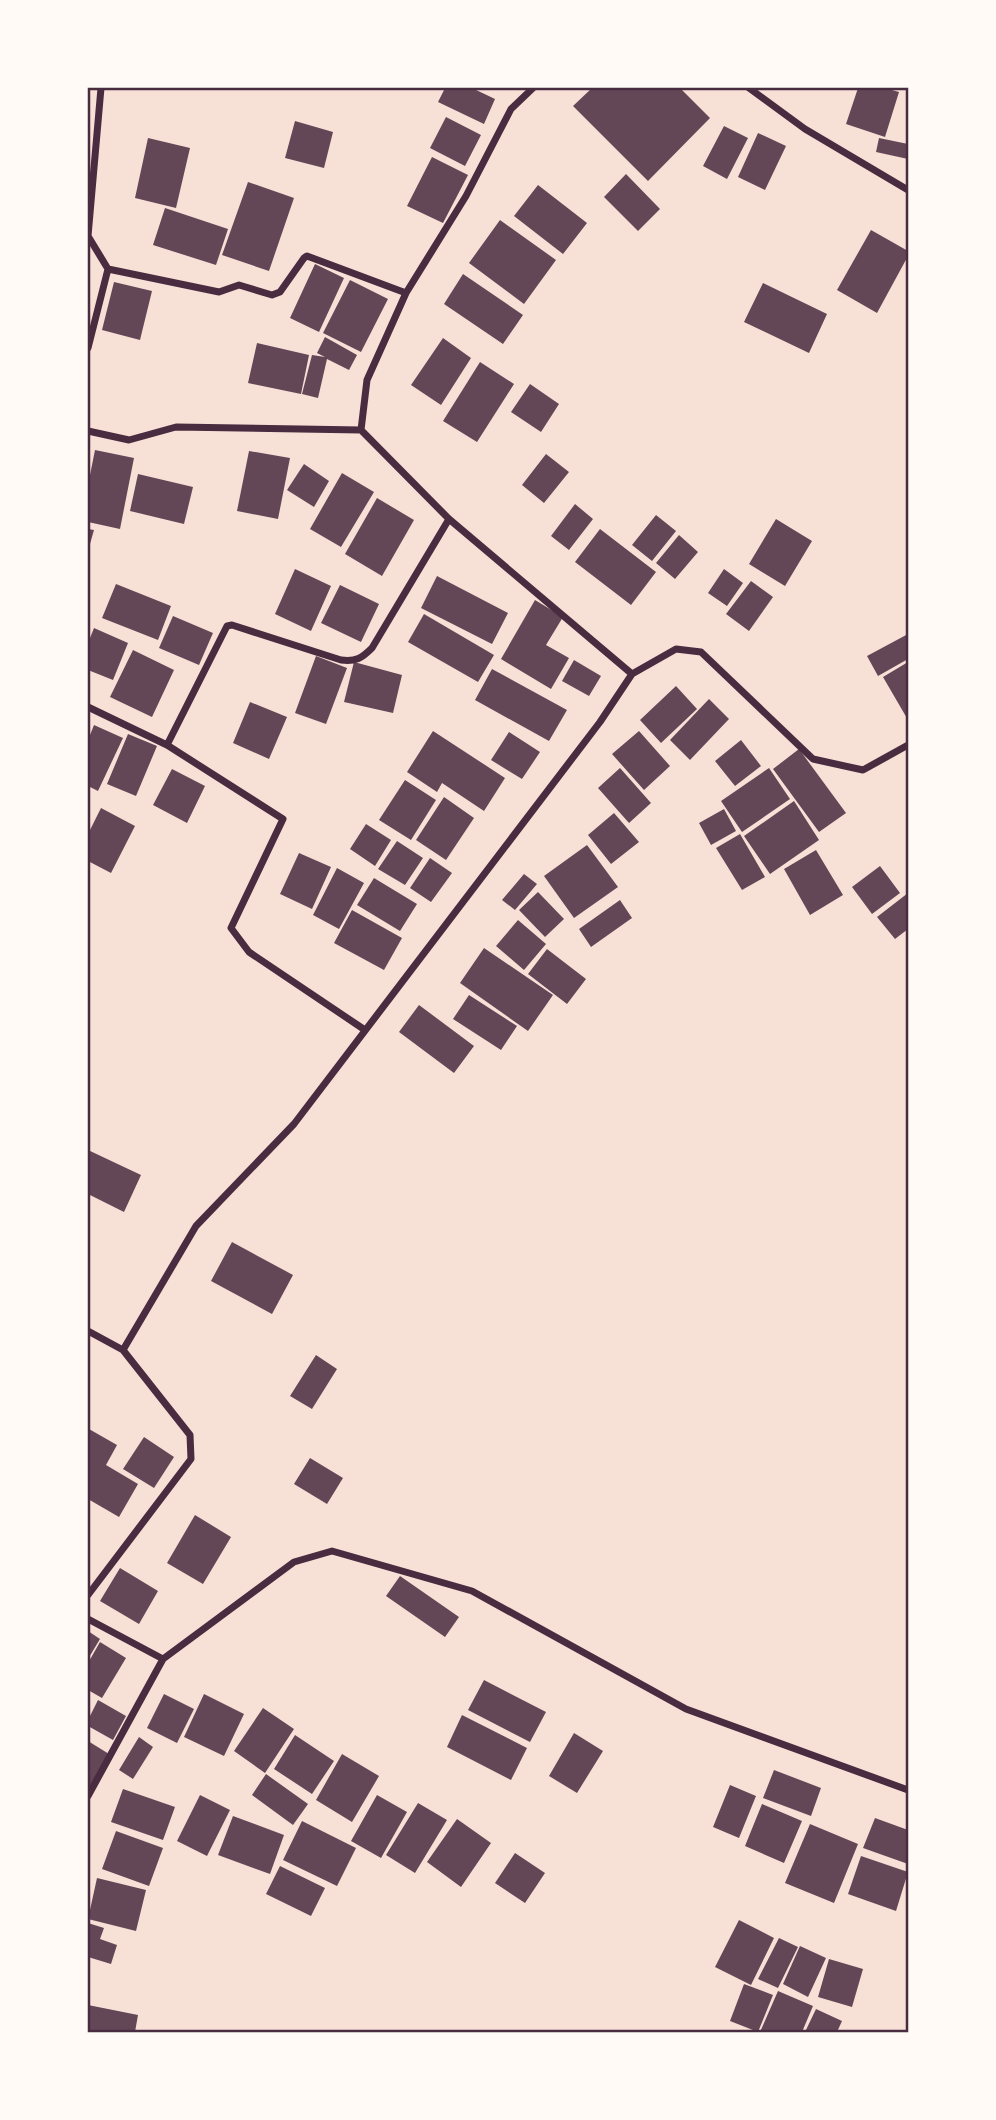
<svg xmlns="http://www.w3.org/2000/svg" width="996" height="2120" font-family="'Public Sans',sans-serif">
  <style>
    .building { fill: #644757 }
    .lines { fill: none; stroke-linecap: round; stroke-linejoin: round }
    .minor { stroke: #4a2c40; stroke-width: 7 }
    .neatline { fill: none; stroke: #4a2c40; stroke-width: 2.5 }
  </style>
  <rect width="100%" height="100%" fill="#f7e1d7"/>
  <path class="building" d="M445,88H472L495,99L484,124L438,102Z
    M592,88H680L710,118L648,181L573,106Z
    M858,88H885L899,92L885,137L846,124Z
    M446,117L481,135L465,166L430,148Z
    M295,121L333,132L324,168L285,158Z
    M724,126L748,138L727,179L703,166Z
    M758,133L786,146L765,190L738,177Z
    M148,138L190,148L176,208L135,198Z
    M879,138L908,144V159L876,152Z
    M432,157L468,175L443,223L407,206Z
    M626,174L660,209L638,231L604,197Z
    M248,182L294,198L269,271L222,255Z
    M538,185L587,223L563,254L514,216Z
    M165,208L228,229L216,265L153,245Z
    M500,220L556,260L524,304L469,263Z
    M871,230L908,251V256L877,313L837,290Z
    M315,264L344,278L319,332L290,318Z
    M463,274L523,315L503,344L444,304Z
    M350,280L388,299L361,352L323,333Z
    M114,282L152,291L140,340L102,330Z
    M763,283L827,314L809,353L744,322Z
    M325,337L357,355L349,370L327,359L318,398L302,394L312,355L325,357L317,353Z
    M443,338L471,358L441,405L411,385Z
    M257,343L309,355L301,394L248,383Z
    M480,362L514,384L477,442L443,421Z
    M530,384L559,404L541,432L511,412Z
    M95,450L134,458L120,529L88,522V485Z
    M249,451L290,458L278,519L237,511Z
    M546,454L569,472L544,503L522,485Z
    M304,464L329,481L314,507L287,490Z
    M342,473L374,492L341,547L310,529Z
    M138,474L193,487L184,524L130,511Z
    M377,498L414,520L382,576L345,554Z
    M575,504L593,519L569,550L551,536Z
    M656,515L676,531L652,561L632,545Z
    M776,519L812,541L785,586L749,564Z
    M88,529L94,530L88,551Z
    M600,529L656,572L631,605L575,562Z
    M679,535L698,552L675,579L656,563Z
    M295,569L331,586L311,631L275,614Z
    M724,569L743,583L727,606L708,593Z
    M437,576L508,613L492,644L421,608Z
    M751,581L773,597L749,631L726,614Z
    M116,584L171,606L158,640L102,618Z
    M340,585L379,604L361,642L321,623Z
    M535,600L563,617L546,645L569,658L551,689L501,659Z
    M424,614L494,655L478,682L408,642Z
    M173,616L213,633L199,665L159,648Z
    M94,628L128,643L113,680L88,670V643Z
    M908,634V659L878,676L867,656Z
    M133,650L174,670L152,717L110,697Z
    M316,656L347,668L326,724L295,713Z
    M574,660L601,676L589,696L562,681Z
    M354,662L402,675L393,713L344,702Z
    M908,662V720L883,677Z
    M492,669L567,710L549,741L475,700Z
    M676,686L697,709L661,743L640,720Z
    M709,699L729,719L690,760L670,740Z
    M250,702L287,717L269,759L233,743Z
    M94,725L123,738L98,791L88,786V740Z
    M433,731L505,778L484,811L442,783L437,792L407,772Z
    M639,731L670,766L644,790L612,754Z
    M509,732L540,752L522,779L491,760Z
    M128,734L157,746L136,796L107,784Z
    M741,740L761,766L735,786L715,761Z
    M799,749L846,813L819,832L773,769Z
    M620,768L651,803L629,823L598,788Z
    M769,768L790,799L742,832L721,801Z
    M172,769L205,786L187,823L153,805Z
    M405,780L436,800L411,840L379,820Z
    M444,797L474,818L446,860L416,840Z
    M794,801L819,840L770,874L744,836Z
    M101,808L135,826L111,873L88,861V834Z
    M724,809L736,831L711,845L699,823Z
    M614,813L639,842L611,864L588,835Z
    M366,824L391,840L375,866L350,849Z
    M740,834L765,877L742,890L716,848Z
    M397,841L423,858L405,885L378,869Z
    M587,845L618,887L574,918L544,876Z
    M816,850L843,895L810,915L784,869Z
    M299,853L331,867L312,909L280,894Z
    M430,858L452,873L431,902L410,888Z
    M880,866L900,893L872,914L852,887Z
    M337,868L364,883L339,929L313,915Z
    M524,874L537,884L515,910L502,900Z
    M374,878L417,904L400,931L357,905Z
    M538,892L564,919L545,937L519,910Z
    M908,893V929L895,939L877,917Z
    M620,900L632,918L591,947L579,929Z
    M352,910L402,938L384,970L334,943Z
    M518,920L546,944L524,970L496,946Z
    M484,948L553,995L528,1031L460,983Z
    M547,949L586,979L567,1004L528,974Z
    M469,995L517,1026L501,1050L453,1019Z
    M419,1005L474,1046L454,1073L399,1032Z
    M88,1150L141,1175L124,1212L88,1194Z
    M232,1242L293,1275L272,1314L211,1281Z
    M316,1355L337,1369L312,1409L290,1396Z
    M89,1429L117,1445L106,1465L138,1484L119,1517L88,1499Z
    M144,1437L174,1457L154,1488L123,1469Z
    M310,1458L343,1478L327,1504L294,1484Z
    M195,1515L231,1537L203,1584L167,1563Z
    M120,1568L158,1591L139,1624L100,1601Z
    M400,1576L459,1617L445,1637L386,1596Z
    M88,1631L100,1639L88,1659Z
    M100,1642L126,1658L102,1698L88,1690V1663Z
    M484,1680L546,1712L530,1742L468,1710Z
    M164,1694L194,1709L177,1743L147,1728Z
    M204,1694L244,1714L224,1756L184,1737Z
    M98,1700L126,1716L113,1740L88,1726V1720Z
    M263,1708L294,1729L265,1773L234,1751Z
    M462,1715L527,1748L511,1780L447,1747Z
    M574,1733L603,1751L577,1793L549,1776Z
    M295,1735L334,1761L312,1794L274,1769Z
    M139,1737L153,1747L133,1779L119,1770Z
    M88,1741L109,1754L91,1786L88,1784Z
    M342,1754L379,1776L352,1822L316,1800Z
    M774,1770L821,1788L811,1816L763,1798Z
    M266,1774L308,1804L293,1825L252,1795Z
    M730,1785L756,1796L739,1838L713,1827Z
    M123,1789L175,1807L163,1840L111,1822Z
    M200,1795L230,1810L207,1856L177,1841Z
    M377,1795L407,1812L381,1858L351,1841Z
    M418,1803L447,1820L415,1873L386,1855Z
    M762,1804L802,1821L784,1863L745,1846Z
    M233,1816L284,1835L270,1874L218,1855Z
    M875,1818L908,1830V1864L863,1848Z
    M457,1819L491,1843L461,1887L427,1862Z
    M302,1821L356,1848L337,1886L283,1860Z
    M810,1824L858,1844L834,1903L785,1883Z
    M116,1831L163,1848L149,1886L102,1869Z
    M515,1853L545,1873L525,1903L495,1883Z
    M861,1856L908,1872L896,1911L848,1894Z
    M280,1866L325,1888L311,1916L266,1894Z
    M97,1878L146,1890L136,1931L88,1919Z
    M739,1920L774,1938L751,1985L715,1967Z
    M88,1923L104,1928L100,1939L117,1945L111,1964L88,1957Z
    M779,1938L798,1947L778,1988L758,1979Z
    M800,1946L826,1958L808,1997L783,1984Z
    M829,1959L863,1969L852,2007L818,1997Z
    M744,1984L773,1995L758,2032L730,2021Z
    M778,1991L813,2006L802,2032H760Z
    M88,2005L138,2015L135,2032H88Z
    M816,2009L842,2021L837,2032H805Z"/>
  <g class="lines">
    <path class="minor" d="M749,88L805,129L908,190
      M108,269L219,292L239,285L272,295L280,292L304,258L307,256L406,293
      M88,348L108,269L88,236L101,88
      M361,430L449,519L632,674
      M88,431L129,440L176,427L361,430L367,380L406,293L466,196L511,109L533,88
      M88,707L167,745L283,819L231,928L249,952L365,1030
      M167,745L227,626L232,625L341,660C356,662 362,658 372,648L449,519
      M88,1331L123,1350L196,1226L294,1124L600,722L632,674L676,649L701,652L813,759L863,770L908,745
      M88,1595L191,1459L190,1435L123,1350
      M88,1619L163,1659L294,1562L332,1551L472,1591L686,1709L908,1790
      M88,1796L163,1659"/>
  </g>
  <rect width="996" height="2120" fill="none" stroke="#fffaf5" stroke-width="178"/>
  <rect x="89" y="89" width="818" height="1942" class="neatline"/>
</svg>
